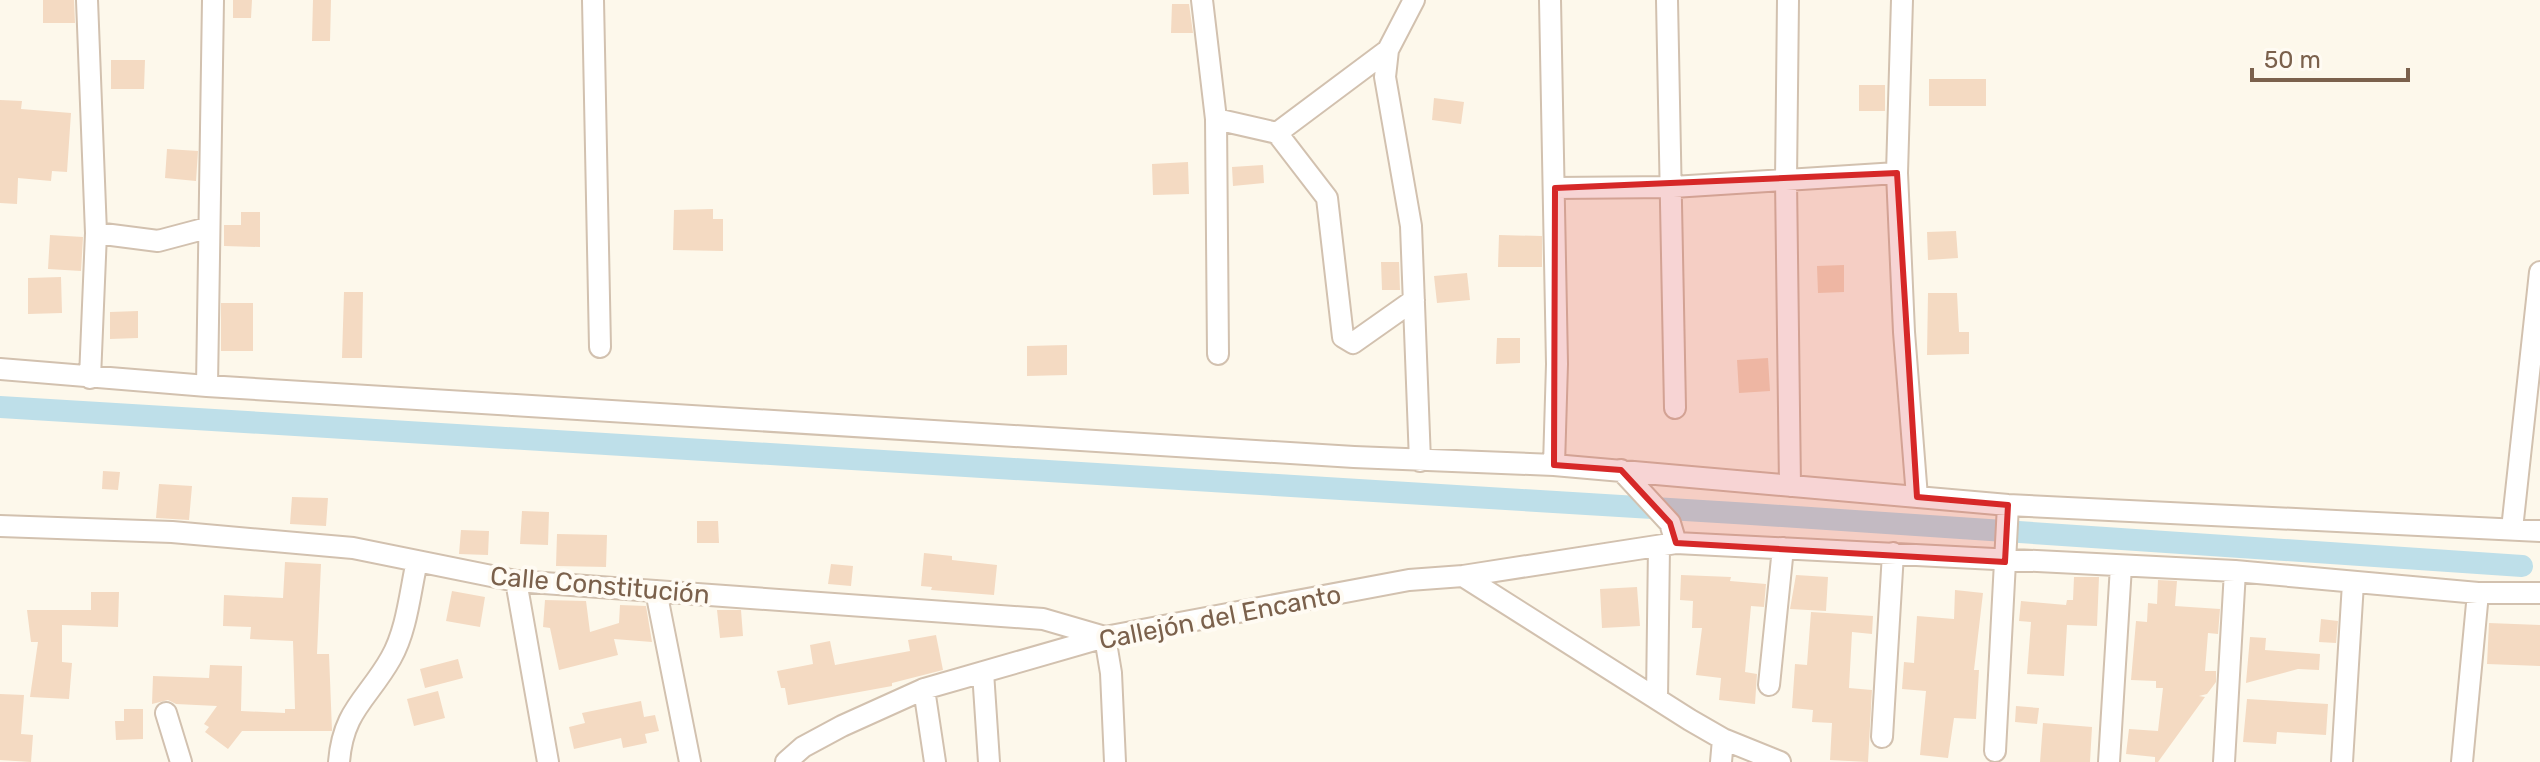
<svg xmlns="http://www.w3.org/2000/svg" width="2540" height="762" font-family="Rubik,sans-serif">
  <style>
    .lines { fill: none; stroke-linecap: round; stroke-linejoin: round }
    .canal { stroke: #bedfe9; stroke-width: 22 }
    .building { fill: #f4dac2 }
    .street-casing { stroke: #d2c1af; stroke-width: 24 }
    .street { stroke: #fff; stroke-width: 20 }
    .marked { fill: #d62828; fill-opacity: 0.2; stroke: #d62828; stroke-width: 6; stroke-linejoin: round }
    .labels { text-anchor: middle; stroke-width: 8; stroke-linejoin: round; paint-order: stroke }
    .street-label { font-size: 26px; fill: #7b614c; stroke: #fffbf3 }
  </style>
  <rect width="100%" height="100%" fill="#fdf8eb"/>
  <g class="lines">
    <path class="canal" d="M0,407L1751,514L2522,566"/>
  </g>
  <path class="building" d="M43,0H74L75,23H43Z
    M233,0H252L251,18H233Z
    M313,0H331L330,41H312Z
    M1172,4H1189L1193,33H1171Z
    M111,60H145L144,89H111Z
    M1929,79H1986V106H1929Z
    M1859,85H1885V111H1859Z
    M1434,98L1464,102L1461,124L1432,120Z
    M0,100L22,101L21,109L71,113L67,172L52,171L51,181L18,178L17,204L0,203Z
    M167,149L198,151L196,181L165,178Z
    M1188,162L1189,194L1153,195L1152,164Z
    M1263,165L1264,183L1233,186L1232,167Z
    M713,209V219H723V251L673,250L674,210Z
    M241,212H260V247L224,246V225H241Z
    M1956,231L1958,258L1928,260L1927,232Z
    M50,235L83,237L81,271L48,269Z
    M1499,235L1542,236V267H1498Z
    M1381,262H1399L1400,290H1382Z
    M1844,265V292L1818,293L1817,266Z
    M1467,273L1470,300L1437,303L1434,276Z
    M61,277L62,313L28,314V278Z
    M344,292H363L362,358H342Z
    M1928,293H1957L1959,332H1969V354L1927,355Z
    M221,303H253V351H221Z
    M138,311V338L110,339V312Z
    M1497,338H1520V363L1496,364Z
    M1067,345V375L1027,376V346Z
    M1768,358L1770,391L1739,393L1737,360Z
    M103,471L120,472L118,490L102,489Z
    M159,484L192,486L189,520L156,518Z
    M292,497L328,498L326,526L290,524Z
    M522,511L549,512L548,545L520,544Z
    M697,521H718L719,543H697Z
    M461,530L489,531L488,555L459,554Z
    M557,534L607,535L606,567L556,566Z
    M924,553L952,556V560L997,565L994,595L931,590L932,587L921,586Z
    M285,562L321,564L317,654H329L332,731H242L228,749L205,732L209,727L204,724L217,706L176,704L168,700L152,704L153,676L209,678L210,665L242,666L241,711L285,713V709H295L293,641L250,639L251,627L223,626L224,595L283,598Z
    M831,564L853,566L851,586L828,584Z
    M1681,575L1731,577L1730,581L1766,584L1764,607L1751,606L1745,672L1757,674L1755,704L1719,700L1721,678L1696,675L1702,628H1692L1693,601L1680,600Z
    M1796,575L1828,577L1826,611L1790,609Z
    M2074,577H2099L2097,626L2067,625L2064,676L2027,674L2031,622L2019,621L2021,601L2066,605L2067,600H2073Z
    M2158,580L2177,581L2175,606L2220,609L2218,634L2208,633L2205,671H2216V682L2207,694L2199,696L2205,697L2158,762H2155V757L2126,754L2129,729L2158,731L2163,688H2156V681L2131,680L2136,621L2147,622L2148,603L2157,604Z
    M1637,587L1640,626L1602,628L1600,589Z
    M1955,590L1983,593L1974,670H1979L1976,719L1954,718L1948,758L1920,755L1926,691L1902,689L1904,662L1914,663L1917,616L1954,619Z
    M452,591L485,597L480,627L446,621Z
    M91,592H119L118,627L62,625V662L72,663L69,699L30,697L38,642H31L27,610H91Z
    M545,600L586,601L590,632L619,623L620,605L646,606L652,642L614,639L618,655L559,670L550,628L543,627Z
    M717,610H741L743,636L720,638Z
    M1811,612L1873,616L1872,634L1852,632L1849,688L1872,690L1868,762L1830,760L1832,723L1812,722L1813,710L1792,708L1795,664L1807,665Z
    M2321,619L2338,621L2336,643L2319,642Z
    M2489,623L2540,625V666L2487,664Z
    M936,635L943,670L892,683V686L788,705L785,688H781L777,671L813,664L810,645L830,641L835,665L910,651L908,640Z
    M2250,637L2266,638L2265,650L2320,654L2319,670L2298,669L2246,683Z
    M458,659L463,678L425,688L420,669Z
    M438,691L445,718L414,726L407,699Z
    M0,694L24,695L21,734L33,735L31,762L0,760Z
    M2247,699L2328,704L2326,735L2277,732L2276,744L2243,742Z
    M641,701L644,717L655,715L659,731L645,734L647,743L623,748L621,738L574,749L569,727L585,723L582,713Z
    M2016,706L2039,708L2037,724L2015,722Z
    M124,709H143V739L116,740L115,721H124Z
    M2043,723L2092,727L2090,762H2040Z"/>
  <g class="lines">
    <g class="street-casing">
      <path id="street" d="M87,0L96,233L90,378
        M593,0L600,347
        M1202,0L1216,119L1218,354
        M1414,0L1388,50L1385,77L1411,226L1420,461
        M1550,0L1557,364L1554,465
        M1667,0L1675,408
        M1788,0L1786,180L1790,486
        M1902,0L1897,173L1904,332L1917,497
        M1216,119L1277,133L1327,198L1343,337L1353,343L1414,300
        M1277,133L1388,50
        M1555,188L1673,187L1897,173
        M96,233L158,241L207,228
        M0,369L207,386L1354,457L1554,465L2008,505L2540,531
        M207,386L213,0
        M1621,470L1670,523L1676,543
        M0,526L172,532L353,548L516,581L1043,619L1105,637L1111,673L1115,762
        M2512,529L2540,272
        M1463,576L1690,720L1723,739L1780,762
        M516,581L548,762
        M656,591L690,762
        M983,672L989,762
        M1769,685L1783,548
        M924,689L935,762
        M1657,698L1659,546
        M166,713L181,762
        M1882,737L1893,553
        M1995,751L2008,505
        M339,762C343,710 368,699 391,658C407,630 410,592 417,561
        M786,762L803,747L842,726L924,689L1105,637L1409,580L1463,576L1676,543L2235,571L2478,593H2540
        M1721,762L1723,739
        M2109,762L2121,566
        M2224,762L2235,571
        M2342,762L2353,583
        M2462,762L2478,593"/>
    </g>
    <use href="#street" class="street"/>
  </g>
  <path class="marked" d="M1897,173L1917,497L2008,505L2005,562L1676,543L1670,523L1621,470L1554,465L1555,188Z"/>
  <g class="labels">
    <g class="street-label">
      <text transform="translate(600 585) rotate(5)" y="9">Calle Constitución</text>
      <text transform="translate(1220 617) rotate(-11)" y="9">Callejón del Encanto</text>
    </g>
  </g>
  <path d="M2252 68v12h156v-12" fill="none" stroke="#7b614c" stroke-width="4"/>
  <text x="2264" y="68" font-size="24" fill="#7b614c" stroke="#fffbf3" stroke-width="6" paint-order="stroke">50 m</text>
</svg>
